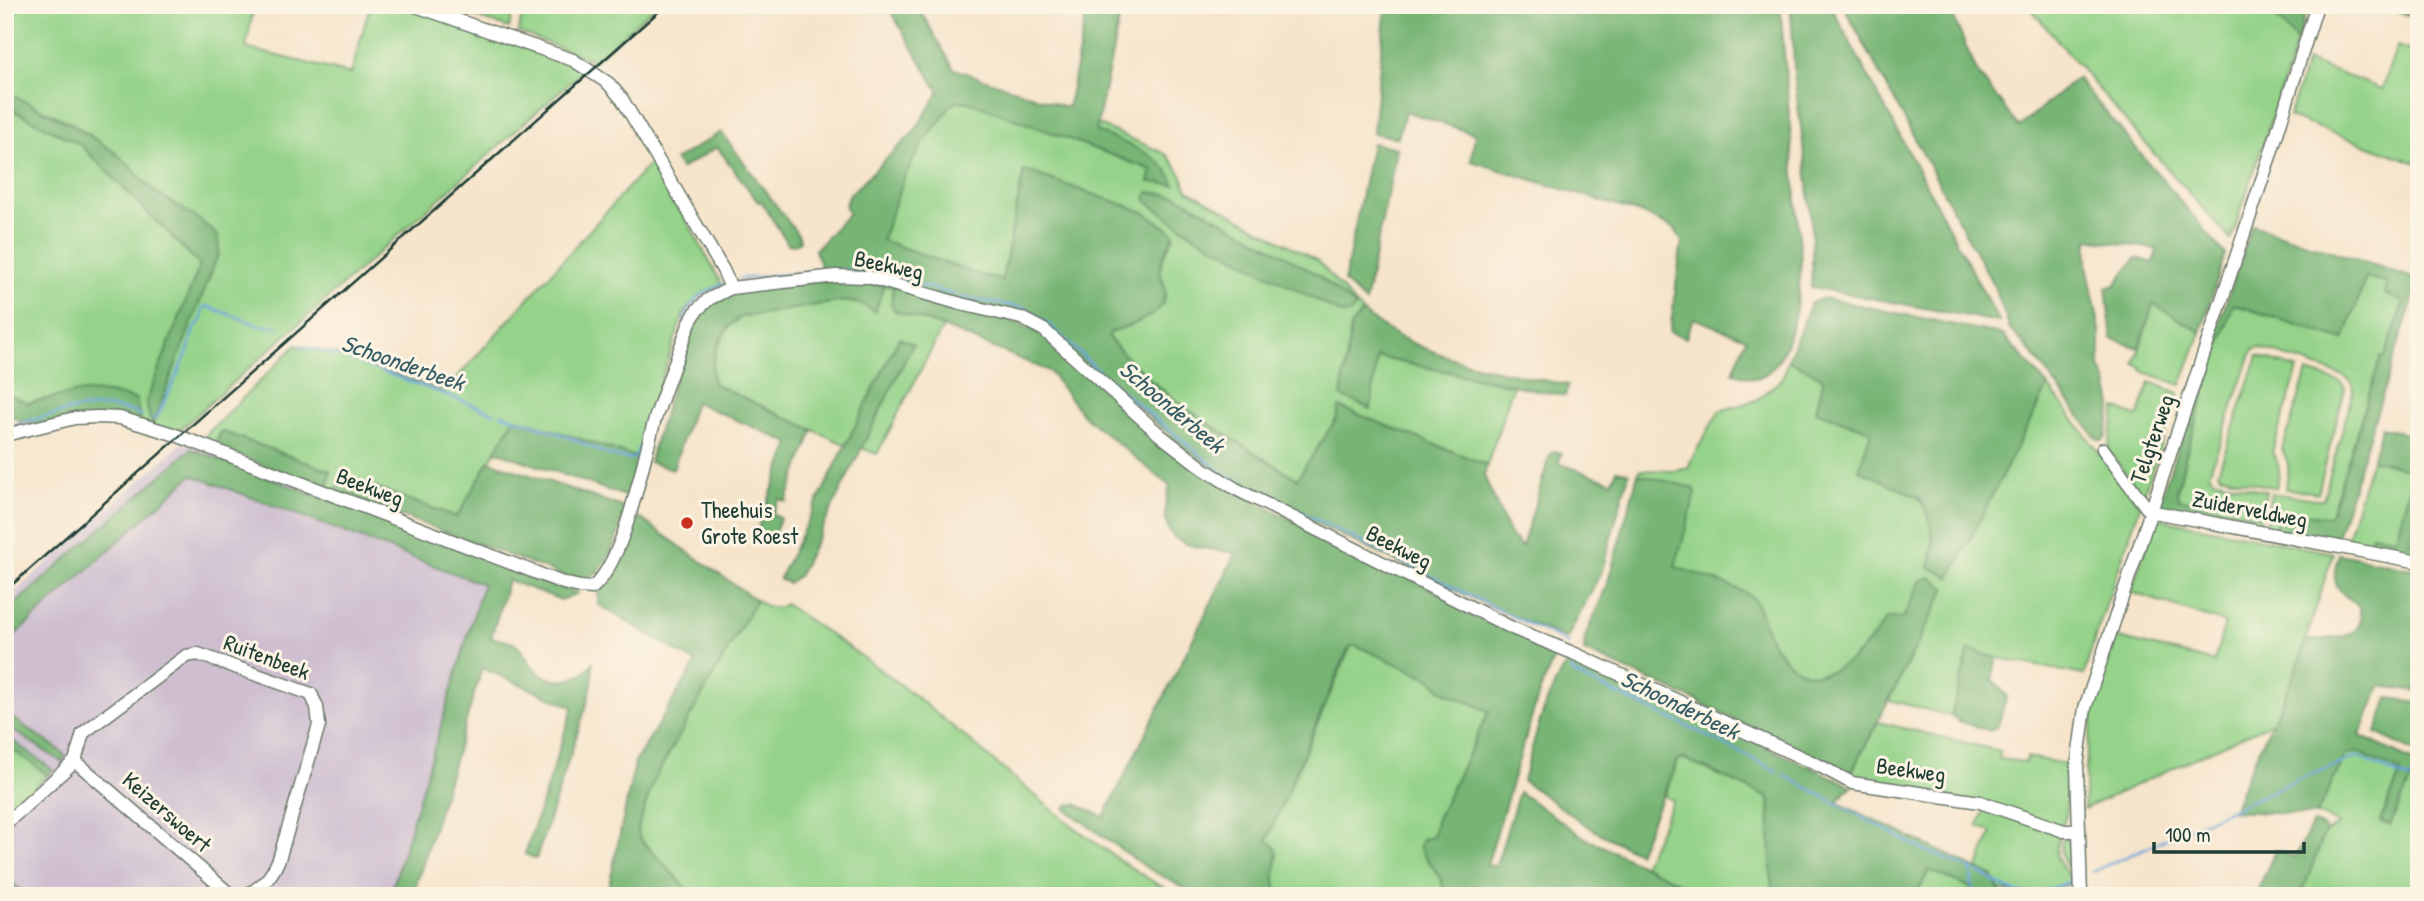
<svg xmlns="http://www.w3.org/2000/svg" width="2424" height="901" font-family="'Patrick Hand',sans-serif">
  <style>
    .industrial { fill: #cebed0 }
    .green { fill: #94d389; stroke: #5a885e; stroke-width: 2; fill-rule: evenodd }
    .forest { fill: #77b575; stroke: #4b7954; stroke-width: 2 }
    .lines { fill: none; stroke-linecap: round; stroke-linejoin: round }
    .stream { stroke: #6ba4db; stroke-width: 2.5 }
    .minor-casing { stroke: #6a7769; stroke-width: 15 }
    .minor { stroke: #fff; stroke-width: 12 }
    .rail { stroke: #1f3d34; stroke-width: 2.5 }
    .poi-dot { fill: #c8321e; stroke: #fcf5e5; stroke-width: 2.5 }
    .labels { text-anchor: middle; stroke-width: 6; stroke-linejoin: round; paint-order: stroke }
    .street-label { font-size: 23px; fill: #1f3d34; stroke: #fcf5e5 }
    .poi-label { font-size: 23px; fill: #1f3d34; stroke: #fcf5e5; text-anchor: start }
    .water-label { font-size: 24px; font-style: italic; fill: #365c66; stroke: #fcf5e5 }
  </style>
  <rect width="100%" height="100%" fill="#fcf5e5"/>
  <filter id="ink" filterUnits="userSpaceOnUse"><feTurbulence type="fractalNoise" baseFrequency=".0143" numOctaves="2"/><feDisplacementMap in="SourceGraphic" scale="14" xChannelSelector="R" yChannelSelector="G"/><feConvolveMatrix kernelMatrix="1 2 1 2 8 2 1 2 1" color-interpolation-filters="sRGB"/></filter>
  <filter id="wash" filterUnits="userSpaceOnUse"><feTurbulence type="fractalNoise" baseFrequency=".00686" numOctaves="4" result="noise"/><feDisplacementMap in="SourceGraphic" scale="28" xChannelSelector="R" yChannelSelector="G"/><feGaussianBlur stdDeviation="1.57" result="paint"/><feColorMatrix in="noise" values="0 0 0 0 0 0 0 0 0 0 0 0 0 0 0 0 0 1.4 0 .05"/><feComposite in="paint" operator="in"/></filter>
  <g filter="url(#wash)">
    <rect width="100%" height="100%" fill="#f6e4cb"/>
    <path class="industrial" d="M183,442L490,557L391,896H5V601Z"/>
    <path class="green" d="M5,5H254L246,48L351,74L370,5H403L586,68L175,434L141,423L109,393L78,392L28,403L5,393V106L81,145L200,265L146,402L152,425L219,252L212,230L154,191L91,136L71,123L5,92Z
      M439,5H515L509,28Z
      M525,5H657L594,61L518,32Z
      M2028,5H2266L2297,41L2231,240L2121,116Z
      M2397,46L2419,54V164L2289,117L2307,61L2382,89Z
      M960,101L969,102L1152,170L1174,185L1150,156L1096,131L1097,124L1166,154L1179,170L1188,190L1318,261L1362,312L1352,324L1377,357L1513,386L1487,465L1340,407L1337,418L1298,479C1230,437 1160,399 1108,337L1109,333L1147,317L1160,307L1165,286L1160,271L1162,259L1174,236L1144,212L1024,170L1002,280L973,273L881,240L905,175L922,145L952,104ZM1177,196L1319,276L1195,236L1149,203Z
      M653,160L722,284C707,292 694,299 684,313L658,389L639,458L515,418L457,517L343,476L336,492L327,489L331,472L220,432L215,447L200,441L296,345L339,355L445,391Z
      M2366,277L2388,283L2404,301L2385,357H2381L2332,511L2328,517L2281,511L2274,530L2265,528L2271,493L2323,500L2353,392L2352,383L2344,376L2261,348L2255,349L2251,354L2209,474L2214,479L2266,491L2261,516L2179,499L2177,492L2188,446L2233,304L2344,340Z
      M884,284L893,287L925,320L943,327L877,454L861,448L912,345L899,338L846,445L714,384C707,363 722,326 742,317L843,301L862,304L875,312Z
      M2153,304L2201,332L2181,385L2144,372L2141,367L2135,364Z
      M2258,356L2298,369L2272,452C2282,464 2279,473 2276,488L2220,475L2218,472Z
      M1788,360L1822,377L1823,382L1816,411L1871,431L1925,508C1932,526 1935,549 1929,567L1950,578L2048,386L2140,506L2095,637L2084,675L1997,658L1969,650L1951,716L1889,700L1945,588L1921,580L1903,618H1887C1859,660 1811,706 1773,643C1763,628 1762,608 1749,595C1739,586 1690,573 1674,567L1696,493L1694,489L1638,474L1639,470L1674,471L1689,468L1690,462L1719,411L1757,400L1783,378Z
      M2307,372L2340,382L2345,388L2318,493L2285,489C2289,473 2291,464 2282,450Z
      M2150,382L2179,393L2143,496L2108,450L2116,408L2138,417Z
      M2372,459L2414,470L2396,539L2367,547L2348,543L2347,538Z
      M2419,505V544L2409,543Z
      M2156,518L2333,553L2293,682L2273,722L2084,809L2087,754L2095,699L2115,637L2214,662L2225,623L2131,592Z
      M756,600L766,606L779,608L785,604C836,639 888,673 936,713C1015,777 1088,847 1178,896H694L641,840L637,830L654,780Z
      M1351,646H1357L1431,679L1442,691L1489,711L1436,821C1432,839 1435,855 1439,873C1441,881 1445,888 1444,896H1276C1277,889 1275,884 1275,878C1274,858 1286,855 1267,840Z
      M1878,722L2000,751L1999,759L2026,762L2027,757L2066,764V816L2062,826L1849,777Z
      M5,744L48,775L5,814Z
      M2352,751L2357,752L2401,772L2380,822L2399,806L2412,777L2419,780V896H2301L2325,832L2339,825L2326,817L2316,815L2346,754Z
      M1680,757L1769,798L1772,896H1707L1643,866L1673,801L1664,796Z
      M1985,808L2060,835C2051,863 2061,861 2073,882C2048,893 2026,897 1999,890L1992,876L1977,869L1992,832L1978,826Z
      M2064,836L2075,850L2078,884C2069,867 2054,856 2064,836Z
      M1929,870L1974,889L1977,896H1916Z"/>
    <path class="forest" d="M887,5H917L954,69L1065,107H1068L1088,5H1122L1096,131C1124,144 1164,153 1175,185L1149,182L1152,170L969,102L960,101L952,104L922,145L905,175L882,240L973,273L1002,280L1024,170L1144,212L1174,233C1170,245 1160,257 1160,270C1160,279 1167,287 1165,297C1161,318 1126,326 1110,333L1108,337C1160,399 1230,437 1297,479L1337,418L1339,407L1487,465L1484,476L1510,535L1522,547L1550,455L1554,451L1562,453L1558,463L1612,482L1617,470L1629,473L1602,570L1567,639L1487,605L1238,486L1185,448L1107,381L1022,314L823,273L815,250L849,213C844,207 845,203 849,195L914,132L939,92Z
      M1386,5H1780L1801,260C1800,290 1792,373 1754,378C1750,378 1739,374 1733,373L1746,338L1693,318L1686,338L1670,332L1682,241L1675,229L1640,213L1471,161L1475,134L1405,111L1398,138L1373,133Z
      M1790,5H1829L1834,12L1999,322L1811,287C1816,219 1803,149 1795,81C1793,56 1793,30 1790,5Z
      M1843,5H1948L1977,72L2019,127L2077,78L2225,254L2201,332L2153,304L2139,348L2112,339L2106,287L2114,286L2136,258L2154,263L2157,249L2088,239L2087,265L2100,330V367L2107,382L2112,405L2106,437L2102,441L2096,438L2032,353L2010,329L1995,288Z
      M2266,5H2308L2297,41Z
      M2378,5H2419V19Z
      M5,92C43,110 80,127 114,152C130,163 141,181 157,193C177,207 202,218 218,237L219,252L152,426L146,402L200,265L81,145L5,106Z
      M721,132L799,236L800,241L794,245L788,244L761,201L758,202L717,147L681,169L675,160Z
      M1372,143L1397,148L1365,302L1344,282Z
      M1148,192L1177,196L1276,250L1319,276L1356,307L1349,314H1342L1195,236L1149,203L1146,199Z
      M2252,225L2419,280L2338,534L2330,540L2274,530L2280,511L2328,517L2332,511L2381,357H2385L2404,302L2385,294L2387,283L2366,277L2344,340L2233,304L2188,446L2177,492L2179,499L2261,516L2259,527L2161,508L2159,503Z
      M836,279L884,284L875,312L862,304L843,301L742,317C722,326 707,363 714,384L813,430L786,502L779,499L772,514L780,518L773,538L767,543L755,535L790,443L695,402L673,469L649,462L690,329L706,307L725,295L741,291Z
      M893,287L995,314L1042,333L1210,479L1557,651L1539,693L1487,865L1496,866L1519,792L1585,838L1707,896H1444C1446,877 1426,862 1419,846L1422,839L1433,837L1436,821L1489,711L1442,691L1431,679L1357,646H1351L1348,649L1267,840C1284,850 1274,861 1275,877C1275,884 1277,889 1276,896H1199L1147,868L1065,809L1067,805L1076,804L1104,817L1236,553C1188,546 1151,547 1170,486L1083,415L1049,371L943,327L895,311L891,305Z
      M1824,298L2003,335L2048,386L1950,578L1929,567C1937,545 1931,518 1920,498L1859,470L1871,431L1816,411L1823,382L1822,377L1788,360L1811,303Z
      M1362,312C1415,357 1501,372 1568,385L1565,396L1377,357L1371,409L1341,396L1351,326Z
      M899,338L913,344L799,575L788,583L779,579Z
      M78,392L109,393L136,399L141,423L117,416L33,425L5,414V393L29,403Z
      M515,418L639,458L628,497L498,452L496,450Z
      M2382,427L2419,438V505L2409,542L2419,544V558L2367,547L2371,534L2396,538L2414,471L2372,459Z
      M221,431L331,471L327,489L215,447Z
      M191,449L578,593L561,600L508,580L491,638C498,639 507,640 513,643C522,647 527,662 535,669C553,687 579,683 593,662L592,683L587,704L536,859L525,854L573,707L482,668L413,896H390L483,584L192,475L5,644V613Z
      M489,461L625,508C618,533 609,580 576,580L336,492L342,476L457,517Z
      M1638,474L1694,488L1696,493L1675,567C1690,572 1745,588 1754,599C1763,611 1764,630 1773,643C1811,706 1859,660 1887,618H1902L1905,615L1921,580L1931,577L1946,588L1849,777L1695,700L1584,651L1585,637L1607,585Z
      M634,516L641,519L756,600L654,780L637,830L641,840L694,896H607L635,762L696,663L598,604V591L610,578L618,565Z
      M2339,554L2419,570V691L2380,686L2360,736L2419,764V780L2412,777L2390,825L2380,822L2401,772L2358,752L2346,755L2316,815L2233,811C2253,752 2288,701 2306,641C2329,637 2369,643 2359,607C2336,589 2329,583 2339,554Z
      M1969,650L1997,658L1992,679L2007,696L1998,725L1991,731L1958,721L1951,716Z
      M1571,658L1852,786L1836,802L1992,876L2002,896H1977L1974,889L1929,870L1916,896H1772L1769,798L1683,758L1677,761L1638,853L1595,831L1523,781C1535,739 1544,693 1571,658Z
      M2388,698L2419,702V754L2376,733Z
      M5,713L58,749L65,755L62,762L5,725Z
      M5,735L53,770L48,775L5,744Z
      M2313,823L2324,827L2325,832L2301,896H2255L2276,850L2295,857Z
      M5,874L25,896H12L5,889Z"/>
    <g class="lines">
      <path class="stream" d="M838,270H868L954,295
        M739,279L831,270
        M960,297L1026,308L1050,325L1108,380L1224,474L1569,644
        M684,320C693,296 702,294 723,284
        M301,346L340,356L495,413
        M501,414C524,421 546,429 568,437C589,445 612,461 635,458L643,439
        M152,418H157L188,351L193,331L201,320L203,308L206,306L261,326L278,327
        M5,421L15,425
        M5,428C49,416 97,396 142,415
        M1571,669L1574,674L1691,728L1777,771
        M1784,775L1921,849L1973,870
        M1971,869L1972,885L1977,896
        M1977,872C1989,877 2001,887 2013,891C2031,898 2053,888 2070,881
        M2092,872L2304,777L2358,757L2419,784"/>
    </g>
  </g>
  <g filter="url(#ink)">
    <g class="lines">
      <g class="minor-casing">
        <path id="minor" d="M413,5L573,60L608,83L622,99L723,270L731,288
          M5,435L75,418L97,417L120,418L173,434L563,583L580,587L592,588C626,560 642,462 655,419C666,386 678,354 690,322L697,310L709,299L731,288L836,276L868,277L961,304L1021,318L1044,330L1160,435L1204,469L1236,489L1512,628L1573,653L1818,765L1852,783L1980,802L2064,831H2079
          M2103,449L2149,511L2419,562
          M75,761L83,733L186,656L198,654L311,694L317,707L319,725L279,859C271,878 263,886 245,896
          M75,761L232,896
          M5,824L75,761
          M2081,896L2077,766L2085,708L2270,156L2317,5"/>
      </g>
      <use href="#minor" class="minor"/>
      <path class="rail" d="M5,591L666,5"/>
    </g>
  </g>
  <circle class="poi-dot" cx="687" cy="523" r="7"/>
  <g class="labels">
    <g class="street-label">
      <text transform="translate(889 265) rotate(12)" y="8">Beekweg</text>
      <text transform="translate(2152 439) rotate(-71)" y="8">Telgterweg</text>
      <text transform="translate(370 487) rotate(21)" y="8">Beekweg</text>
      <text transform="translate(2250 509) rotate(11)" y="8">Zuiderveldweg</text>
      <text transform="translate(1399 547) rotate(27)" y="8">Beekweg</text>
      <text transform="translate(267 657) rotate(21)" y="8">Ruitenbeek</text>
      <text transform="translate(1911 770) rotate(8)" y="8">Beekweg</text>
      <text transform="translate(167 812) rotate(41)" y="8">Keizerswoert</text>
    </g>
    <g class="poi-label">
      <text x="701" y="518">Theehuis<tspan x="701" dy="26">Grote Roest</tspan></text>
    </g>
    <g class="water-label">
      <text transform="translate(403 363) rotate(19)" y="8">Schoonderbeek</text>
      <text transform="translate(1172 407) rotate(40)" y="8">Schoonderbeek</text>
      <text transform="translate(1680 705) rotate(26)" y="8">Schoonderbeek</text>
    </g>
  </g>
  <rect width="2424" height="901" fill="none" stroke="#fcf5e5" stroke-width="28"/>
  <path d="M2154 842v10h150v-10" fill="none" stroke="#1f3d34" stroke-width="3.5"/>
  <text x="2165" y="842" font-size="21" fill="#1f3d34" stroke="#fcf5e5" stroke-width="5" paint-order="stroke">100 m</text>
</svg>
